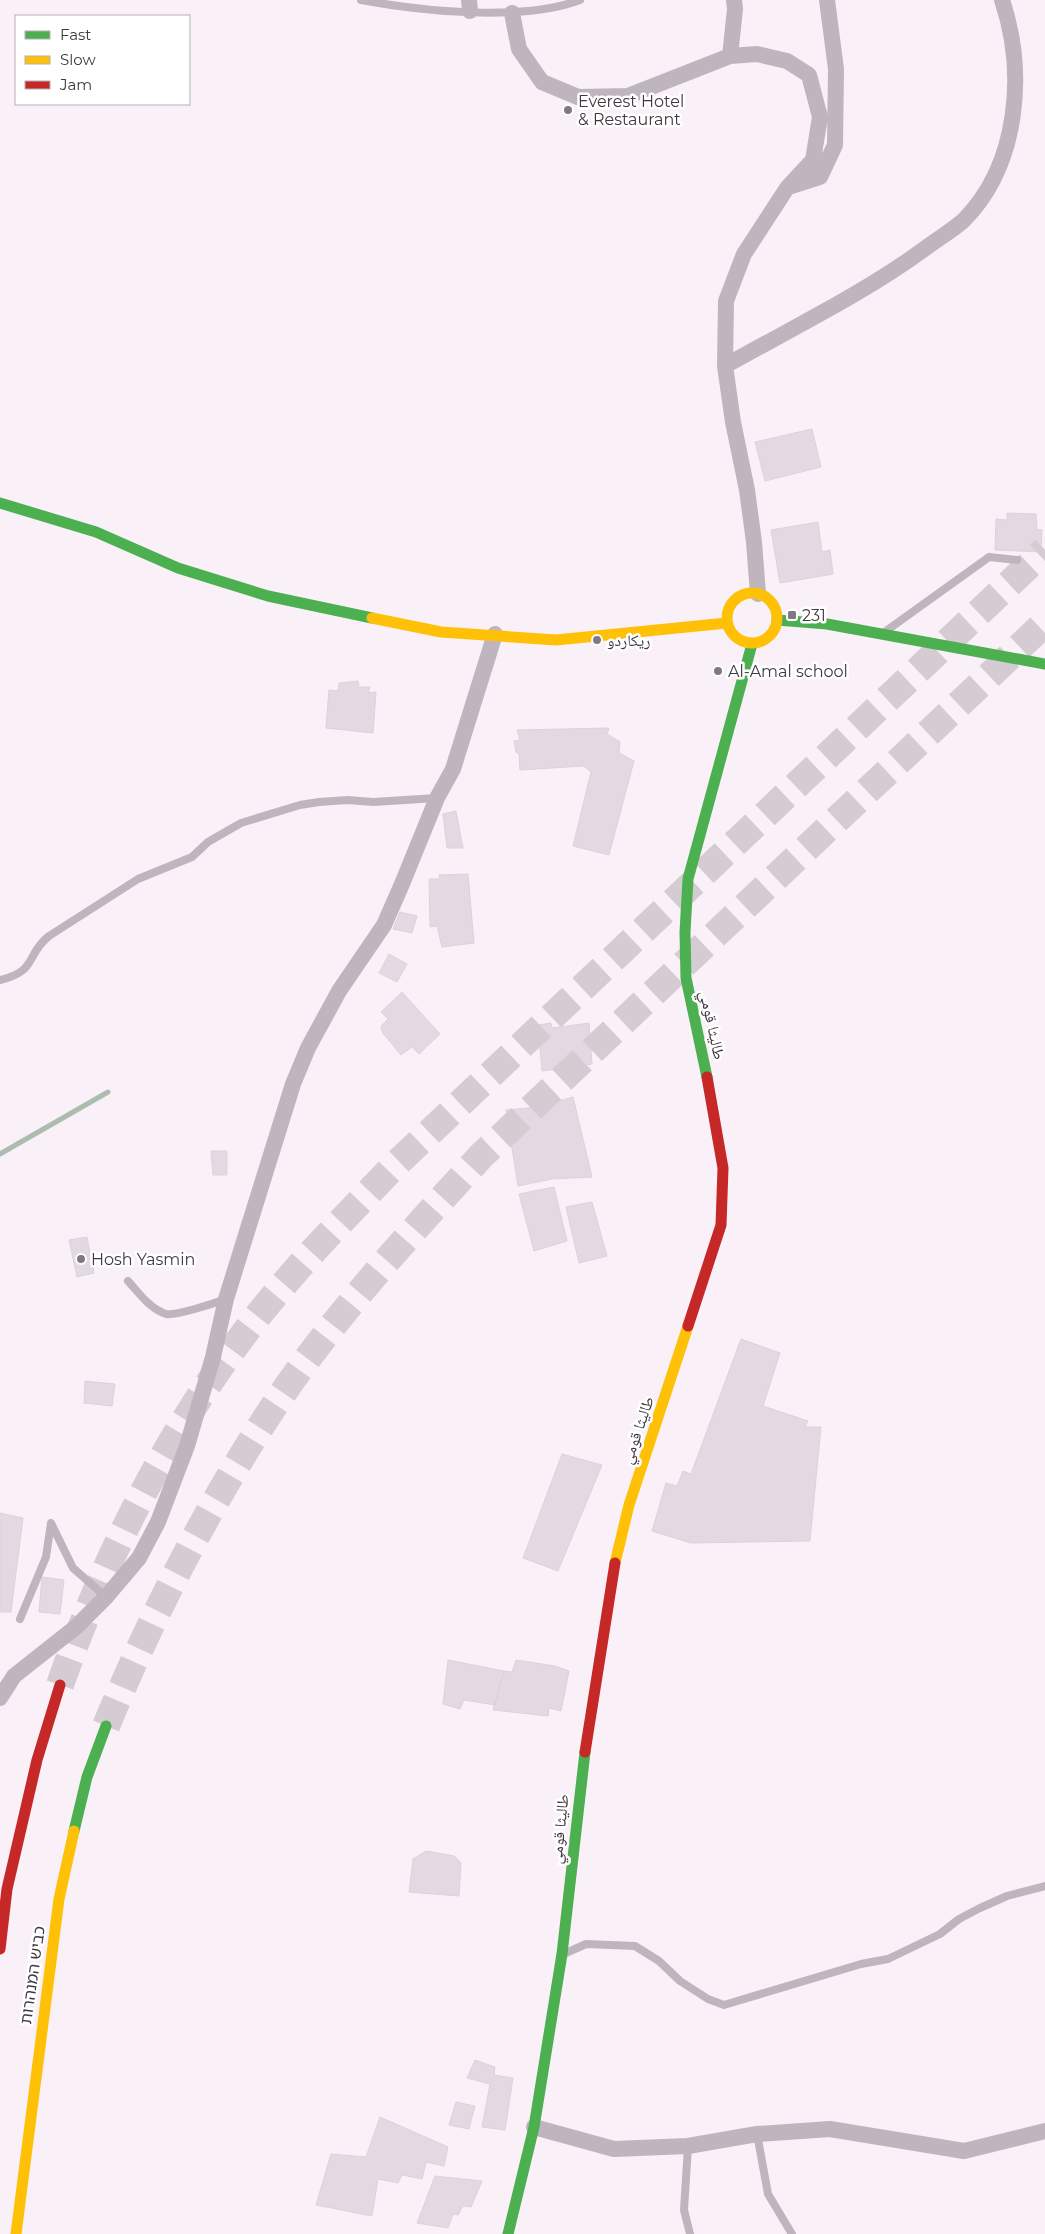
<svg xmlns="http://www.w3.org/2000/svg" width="1045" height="2234" font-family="Montserrat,'Noto Naskh Arabic','Noto Sans Hebrew',sans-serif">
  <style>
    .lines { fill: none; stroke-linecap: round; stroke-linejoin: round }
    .stream { stroke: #acbdaf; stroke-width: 5 }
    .building { fill: #e3d9e2; stroke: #dbd3da }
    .highway-tunnel { stroke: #d5cbd3; stroke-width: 28; stroke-dasharray: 28 14; stroke-linecap: butt }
    .lane { stroke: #beb5be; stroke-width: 8 }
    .street { stroke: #beb5be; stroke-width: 16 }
    .fast { stroke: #4caf50; stroke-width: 11 }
    .slow { stroke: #ffc107; stroke-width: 11 }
    .jam { stroke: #c62828; stroke-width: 11 }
    .poi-dot { fill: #817980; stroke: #fff; stroke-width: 2 }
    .labels { text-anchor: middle; stroke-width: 5; stroke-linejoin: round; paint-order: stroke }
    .poi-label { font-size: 16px; fill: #403940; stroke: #fff; text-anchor: start }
    .street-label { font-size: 16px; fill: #403940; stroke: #fff }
  </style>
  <rect width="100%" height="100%" fill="#faf0f8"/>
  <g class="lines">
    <path class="stream" d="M0,1154L108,1092"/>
  </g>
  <path class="building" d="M812,429L821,467L765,481L755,442Z
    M1007,513L1036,514L1037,529L1042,530L1041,552L995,550L996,519L1007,520Z
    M818,522L822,552L830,550L833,574L780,583L771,530Z
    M358,681L359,687H370L368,693L376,692L373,733L326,728L329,690L338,691L339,683Z
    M609,728L607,734L620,742L619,753L634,761L609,855L573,846L591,772L584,766L520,770L519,754L516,752L514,741L520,740L517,730Z
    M456,811L463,848H447L443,814Z
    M468,874L474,943L442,947L437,926L430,927L429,879H440L439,875Z
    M400,912L417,916L412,933L393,929Z
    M389,954L407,964L397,982L379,973Z
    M402,992L440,1034L419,1054L412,1047L401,1055L382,1032L381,1026L388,1019L381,1012Z
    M551,1023L552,1028L589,1023L592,1064L542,1071L538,1025Z
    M573,1097L592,1177L552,1179L518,1186L506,1110L538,1107Z
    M211,1151H227V1175H213Z
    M554,1187L567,1241L534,1251L519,1194Z
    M592,1202L607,1256L579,1263L566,1207Z
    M87,1237L94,1273L77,1277L69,1240Z
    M741,1339L780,1353L763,1406L808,1421L805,1427H821L810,1541L691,1543L652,1531L666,1483L677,1486L683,1471L691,1474Z
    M85,1381L115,1384L112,1406L84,1403Z
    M562,1454L602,1465L558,1571L523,1558Z
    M0,1513L23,1518L11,1612H0Z
    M42,1577L64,1580L60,1614L39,1612Z
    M448,1660L504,1671L495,1705L464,1700L460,1709L443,1704Z
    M516,1660L555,1666L569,1671L561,1711L549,1708L548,1716L493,1710L504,1671L512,1672Z
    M426,1851L454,1856L461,1863L459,1896L409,1892L413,1859Z
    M475,2060L495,2067L494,2075L513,2078L505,2130L482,2127L490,2084L467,2078Z
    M456,2102L475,2106L469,2129L449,2125Z
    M380,2117L448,2147L444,2166L426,2162L422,2179L402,2175L398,2183L378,2179L372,2216L316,2205L331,2154L366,2157Z
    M435,2176L482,2181L471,2207L463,2206L458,2215L453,2214L448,2228L417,2223Z"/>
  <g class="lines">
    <path class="highway-tunnel" d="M60,1685C112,1536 187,1395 291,1276C323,1239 358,1204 392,1168L1045,550
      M106,1726C152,1615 207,1507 274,1406C334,1316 408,1236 481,1156L1045,623"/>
    <path class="lane" d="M361,0C421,11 522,22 580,0
      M886,631L989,557L1017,560
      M0,980C38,971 25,955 49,936L138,879L192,857L208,842L241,823L300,805L319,802L348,800L373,802L437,798
      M128,1281C139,1293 150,1309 166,1314C176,1316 215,1303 226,1299
      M20,1619L46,1557L51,1523L73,1568L106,1597
      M566,1953L586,1944L635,1946L659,1961L680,1981L708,1999L724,2005L861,1964L888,1959L940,1934L959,1919L980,1908L1007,1896L1045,1886
      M757,2134L768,2194L792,2234
      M688,2146L684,2210L690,2234"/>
    <path class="street" d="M469,0L470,11
      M512,13L519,49L542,82L578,97L628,96L730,56L757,54L787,61L809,75L820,117L813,160L787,188L744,254L726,301L725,366L733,422L747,490L754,542L758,594
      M730,56L735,9L734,0
      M789,187L820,177L835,145L836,69L827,0
      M725,366C792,328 865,293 927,247C939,238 953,230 964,220C1019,164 1026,72 1002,0
      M0,1698L14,1676L76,1627L106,1597L139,1558L158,1522L187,1446L213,1357L226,1299L293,1084L308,1048L339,991L384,925L402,884L437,798L453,769L495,634
      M534,2127L614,2149L688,2146L757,2134L830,2129L964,2151L1045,2131"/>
    <path class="fast" d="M0,503L96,532L178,568L268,596L372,618
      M777,620L827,624L1045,664
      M707,1077L686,978L685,932L688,879L752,644
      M74,1831L87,1777L106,1726
      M508,2234L534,2127L562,1954L585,1752"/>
    <path class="slow" d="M727 618a25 25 0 1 1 50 0a25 25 0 1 1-50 0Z
      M372,618L441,632L556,640L727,623
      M615,1563L629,1505L688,1326
      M16,2234L59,1899L74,1831"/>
    <path class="jam" d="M688,1326L721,1225L723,1168L707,1077
      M585,1752L615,1563
      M0,1949L7,1889L37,1760L60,1685"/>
  </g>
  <g class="poi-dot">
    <circle cx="568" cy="110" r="5"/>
    <rect x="787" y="610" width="10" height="10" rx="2.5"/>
    <circle cx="597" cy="640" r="5"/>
    <circle cx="718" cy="671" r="5"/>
    <circle cx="81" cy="1259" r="5"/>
  </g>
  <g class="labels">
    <g class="poi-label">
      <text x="578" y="107">Everest Hotel<tspan x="578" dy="18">&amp; Restaurant</tspan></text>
      <text x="802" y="621">231</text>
      <text x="607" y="646">ريكاردو</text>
      <text x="728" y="677">Al-Amal school</text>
      <text x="91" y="1265">Hosh Yasmin</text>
    </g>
    <g class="street-label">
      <text transform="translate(713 1025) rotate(78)" y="6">طاليثا قومي</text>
      <text transform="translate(637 1430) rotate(-71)" y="6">طاليثا قومي</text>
      <text transform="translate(559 1829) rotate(-84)" y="6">طاليثا قومي</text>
      <text transform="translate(32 1975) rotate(-82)" y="6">כביש המנהרות</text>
    </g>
  </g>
  <rect x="15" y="15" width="175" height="90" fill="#ffffff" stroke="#b3b0b3"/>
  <rect x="25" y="31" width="25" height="8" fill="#4caf50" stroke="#b3b0b3"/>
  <text x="60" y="40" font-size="15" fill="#403940">Fast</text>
  <rect x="25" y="56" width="25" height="8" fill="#ffc107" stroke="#b3b0b3"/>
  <text x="60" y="65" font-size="15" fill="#403940">Slow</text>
  <rect x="25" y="81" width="25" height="8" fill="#c62828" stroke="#b3b0b3"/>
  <text x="60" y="90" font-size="15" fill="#403940">Jam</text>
</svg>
